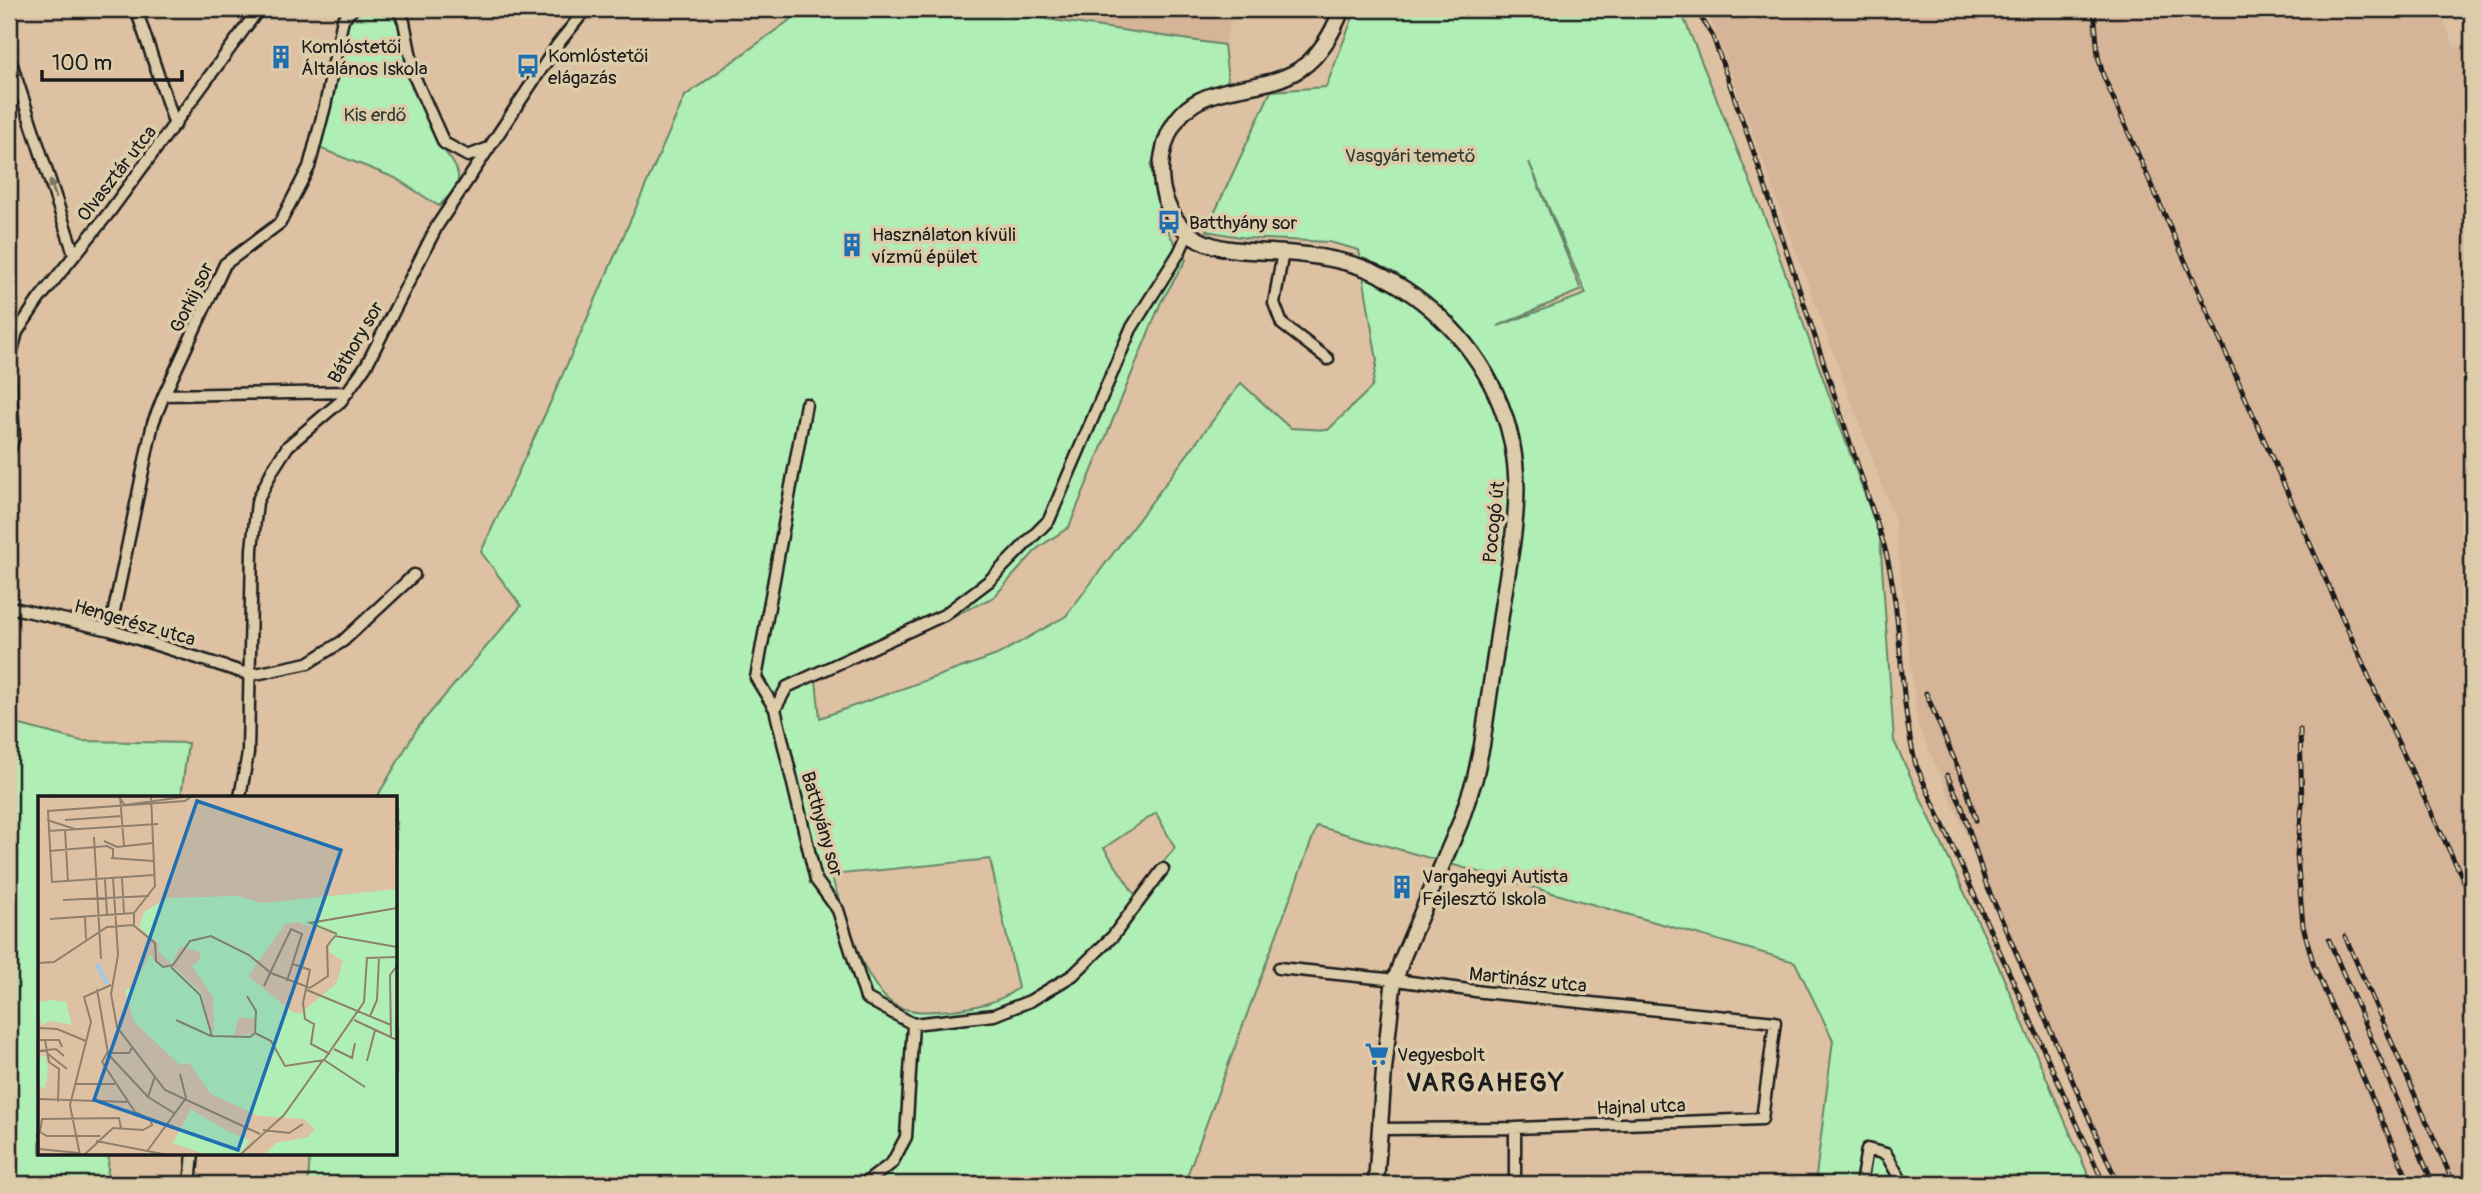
<svg xmlns="http://www.w3.org/2000/svg" width="2481" height="1193" font-family="Pangolin,sans-serif">
  <style>
    .built { fill: #d6b498 }
    .green { fill: #afeeb5; stroke: #668568; stroke-width: 2; fill-rule: evenodd }
    .lines { fill: none; stroke-linecap: round; stroke-linejoin: round }
    .street-casing { stroke: #1c1c1c; stroke-width: 15 }
    .secondary-casing { stroke: #1c1c1c; stroke-width: 19 }
    .street { stroke: #ddcca9; stroke-width: 10 }
    .secondary { stroke: #ddcca9; stroke-width: 14 }
    .rail-casing { stroke: #1c1c1c; stroke-width: 5 }
    .rail { stroke: #ddcca9; stroke-width: 2.5; stroke-dasharray: 8; stroke-linecap: butt }
    .oneway { fill: #7c7462 }
    .labels { text-anchor: middle; stroke-width: 7; stroke-linejoin: round; paint-order: stroke }
    .poi-label { font-size: 19px; fill: #1c1c1c; stroke: #ddcca9; text-anchor: start }
    .park-label { font-size: 19px; fill: #323c33; stroke: #ddcca9 }
    .street-label { font-size: 19px; fill: #1c1c1c; stroke: #ddcca9 }
    .district-label { font-size: 26px; font-weight: bold; letter-spacing: 2px; fill: #1c1c1c; stroke: #ddcca9 }
    .inset-river { fill: none; stroke: #99c9f5; stroke-width: 3.5 }
    .inset-road { fill: none; stroke: #907f6c; stroke-width: 2 }
    .view { fill: #1f6fb2; fill-opacity: 0.15; stroke: #1f6fb2; stroke-width: 3.5 }
    .inset-edge { fill: none; stroke: #1c1c1c; stroke-width: 3.5 }
  </style>
  <rect width="100%" height="100%" fill="#ddc1a2"/>
  <filter id="ink" filterUnits="userSpaceOnUse"><feTurbulence type="fractalNoise" baseFrequency=".0143" numOctaves="2"/><feDisplacementMap in="SourceGraphic" scale="14" xChannelSelector="R" yChannelSelector="G"/><feConvolveMatrix kernelMatrix="1 2 1 2 8 2 1 2 1" color-interpolation-filters="sRGB"/></filter>
  <g filter="url(#ink)">
    <path class="built" d="M977,9H1234L1224,45Z
      M1707,9H2439L2454,46L2472,49V1184H2121L1917,723L1895,521Z"/>
    <path class="green" d="M353,9H398C409,54 419,100 439,143C445,154 460,166 458,180C457,190 445,199 439,206L395,178L314,146L343,19Z
      M805,9H977L1224,45L1228,80L1212,90L1183,102L1163,133L1151,166L1160,214L1171,237L1186,260L1161,302L1069,527L1038,548L994,597L816,680L820,718L997,655L1066,616L1241,383L1290,428L1328,430L1372,387L1377,361L1359,250L1329,242L1246,238L1206,231L1271,91L1326,87L1356,9H1676L1683,16L1769,228L1880,537L1894,741L1998,965L2092,1184H1815L1833,1040L1795,962L1317,826L1184,1184H308L310,1153H396V797H377L418,727L521,606L481,552L547,410L685,96ZM1529,162L1586,294L1498,326L1581,290ZM1156,813L1175,848L1135,895L1104,848ZM990,859L1018,988C998,1003 977,1007 952,1010C934,1011 916,1014 899,1007C865,994 842,908 831,875Z
      M9,722L81,741L188,743L181,797H40V1153H109L107,1184H9Z"/>
    <g class="lines">
      <g class="street-casing">
        <path id="street" d="M136,9L175,125
          M398,9L404,22L415,78L444,143L468,156L489,148
          M9,56L74,254
          M1283,252L1274,303L1282,324L1328,359
          M9,362L17,332L39,299L108,214L259,9
          M9,364L14,436L9,452
          M164,395L348,392
          M9,607L110,630L251,675L308,663L343,641L414,575
          M110,630L147,451L153,423L164,395L225,264L280,223L309,167L325,106L343,19L353,9
          M775,709L756,678L806,404
          M240,797L248,753L252,549L257,502L272,471L288,446L341,401L367,364L437,226L558,44L586,9
          M1163,869L1113,936L1073,975L1030,1001L994,1015L913,1024L866,998L838,910L816,880L775,709L787,687L944,615L989,581L1049,520L1131,329L1179,253L1188,233
          M1279,968L1396,980L1483,992L1775,1022L1762,1119L1515,1128L1380,1129
          M1515,1128V1184
          M190,1184L193,1153
          M864,1184L892,1163L906,1137L913,1024
          M1861,1184L1867,1149L1886,1154L1903,1184"/>
      </g>
      <g class="secondary-casing">
        <path id="secondary" d="M1342,9C1333,32 1321,55 1300,69C1255,99 1189,75 1166,141C1160,160 1159,179 1165,198C1185,256 1237,249 1286,253C1312,255 1339,259 1364,268C1420,290 1471,339 1496,394C1530,469 1514,530 1502,608C1495,653 1489,699 1482,745L1475,778L1460,823L1402,959L1393,987L1384,1070L1376,1184"/>
      </g>
      <use href="#street" class="street"/>
      <use href="#secondary" class="secondary"/>
      <g class="rail-casing">
        <path id="rail" d="M1696,9L1713,37L1755,156L1884,545C1904,617 1897,693 1916,765L2104,1184
          M2094,9L2098,56L2103,75L2394,734L2472,898
          M1926,693L1966,787L1976,820
          M2300,729L2302,805L2297,855L2303,926L2314,966L2410,1184
          M1947,775L1962,807L1986,884L2118,1184
          M2345,936L2454,1184
          M2329,940L2433,1184"/>
      </g>
      <use href="#rail" class="rail"/>
    </g>
    <defs><path id="oneway-solid" d="M-6-.8H1V-3.2L6.5 0L1 3.2V.8H-6Z" transform="scale(1.75)"/></defs>
    <use class="oneway" href="#oneway-solid" transform="translate(53 189) rotate(-108)"/>
  </g>
  <defs>
    <g id="building-bare" transform="scale(1.89)"><path d="M-4-6H4V6H1V3H-1V6H-4ZM-2.5-4.3h1.7v1.8h-1.7ZM.8-4.3h1.7v1.8H.8ZM-2.5-1h1.7V.8h-1.7ZM.8-1h1.7V.8H.8Z" fill="#1f6fb2" stroke="#ddcca9" stroke-width="2.5" paint-order="stroke"/></g>
    <g id="bus-bare" transform="scale(1.89)"><path d="M-5-6H5V4H4V6H2V4H-2V6H-4V4H-5ZM-3.5-4V0h7V-4ZM-3.5 1.2v1.5H-2V1.2ZM2 1.2v1.5H3.5V1.2Z" fill="#1f6fb2" stroke="#ddcca9" stroke-width="2.5" paint-order="stroke"/></g>
    <g id="supermarket-bare" transform="scale(1.89)"><path d="M-6-5.5h2.5l.6 2H6L4.5 2H-2.5L-4.4-4H-6ZM-1.5 3.2a1.3 1.3 0 1 0 .1 0ZM3 3.2a1.3 1.3 0 1 0 .1 0Z" fill="#1f6fb2" stroke="#ddcca9" stroke-width="2.5" paint-order="stroke"/></g>
  </defs>
  <g fill-rule="evenodd">
    <use href="#building-bare" x="281" y="57"/>
    <use href="#bus-bare" x="528" y="66"/>
    <use href="#bus-bare" x="1169" y="222"/>
    <use href="#building-bare" x="852" y="245"/>
    <use href="#building-bare" x="1402" y="887"/>
    <use href="#supermarket-bare" x="1377" y="1054"/>
  </g>
  <g class="labels">
    <g class="poi-label">
      <text x="301" y="53">Komlóstetői<tspan x="301" dy="22">Általános Iskola</tspan></text>
      <text x="548" y="62">Komlóstetői<tspan x="548" dy="22">elágazás</tspan></text>
      <text x="1189" y="229">Batthyány sor</text>
      <text x="872" y="241">Használaton kívüli<tspan x="872" dy="22">vízmű épület</tspan></text>
      <text x="1422" y="883">Vargahegyi Autista<tspan x="1422" dy="22">Fejlesztő Iskola</tspan></text>
      <text x="1397" y="1061">Vegyesbolt</text>
    </g>
    <g class="park-label">
      <text x="375" y="121">Kis erdő</text>
      <text x="1410" y="162">Vasgyári temető</text>
    </g>
    <g class="street-label">
      <text transform="translate(116 173) rotate(-52)" y="7">Olvasztár utca</text>
      <text transform="translate(191 297) rotate(-64)" y="7">Gorkij sor</text>
      <text transform="translate(355 342) rotate(-60)" y="7">Báthory sor</text>
      <text transform="translate(1493 522) rotate(-84)" y="7">Pocogó út</text>
      <text transform="translate(135 622) rotate(16)" y="7">Hengerész utca</text>
      <text transform="translate(823 824) rotate(74)" y="7">Batthyány sor</text>
      <text transform="translate(1528 979) rotate(6)" y="7">Martinász utca</text>
      <text transform="translate(1641 1106) rotate(-2)" y="7">Hajnal utca</text>
    </g>
    <g class="district-label">
      <text x="1486" y="1091">VARGAHEGY</text>
    </g>
  </g>
  <g transform="translate(38 796)">
    <rect width="359" height="359" fill="#ddc1a2"/>
    <path d="M359,93V359H226L238,347L270,341L277,333L266,323L221,320L173,298L151,267L142,269L96,226L87,194L95,191L112,158L117,166L137,172L164,197L172,234L176,235L175,201L154,170L163,162L160,155L142,151L134,168L120,155L121,148L101,131L106,116L128,102L199,100L224,107ZM258,126L295,137L291,156L305,165L298,188L263,217H256L210,180L247,128ZM201,221L217,223L215,238L196,240ZM14,204L28,206L34,229L13,225L3,229L0,206ZM8,260L10,274L7,294L0,288V261ZM153,313L191,336L212,344L201,359H169L135,347Z" fill="#afeeb5" fill-rule="evenodd"/>
    <path class="inset-river" d="M59,168L69,188"/>
    <path class="inset-road" d="M80,0L87,9L153,0M82,0L86,50M8,1L29,0M337,1L359,0M9,24L37,33M27,24L84,20M27,34L30,86M10,35L120,28M56,41L63,163M66,45L79,51L115,47M11,55L69,50L75,53V62M73,62L115,65M116,79L14,86L10,15L147,5L154,0M75,82L80,159L73,198L79,231L127,294L222,338M84,82L86,118M67,83L69,119M25,104L111,100M47,121L48,143M12,123L96,117M96,129V117L117,90L113,0M299,138L272,127L359,112M0,167L16,166L69,131L95,129L117,147L118,165L125,171L135,169L152,145L173,140L211,159L233,177L272,192L290,180L289,150L297,140L359,151M255,168L272,174L265,207L267,223L276,228L273,248L292,258M133,171L162,199L174,240L212,241L217,237M226,190L253,133L264,138L249,185M59,193L70,257M269,194L353,229M209,200L218,215L217,237M332,220L339,204L341,162M138,224L173,240M316,224L359,244M0,232L19,233L48,245M217,237L233,245L247,270L286,264L327,291M353,241L352,179L359,170M0,244H7L11,266L21,273L20,306M7,244H21L24,251M296,253L314,262L317,247M0,255L18,253L26,260M69,257L110,301L136,317M10,258L29,273M286,264L326,206L329,162L359,161M329,265L337,234M37,288H77M110,301L117,280M0,303L89,306M225,334L251,337L265,328M62,340H9L2,336L4,323L81,322L83,332M58,345L130,359M1,353L41,357M110,354L148,302L142,278M42,359L32,309L53,226L46,201L73,189M46,359L75,332L105,334L114,329L112,323L97,316L64,266L69,257H91L94,252M202,359L246,319L285,264"/>
    <path class="view" d="M159,5L303,54L200,354L56,304Z"/>
    <rect width="359" height="359" class="inset-edge"/>
  </g>
  <rect width="2481" height="1193" fill="none" stroke="#ddcca9" stroke-width="35"/>
  <rect x="18" y="18" width="2446" height="1158" fill="none" stroke="#1c1c1c" stroke-width="2.5" filter="url(#ink)"/>
  <path d="M42 70v10h140v-10" fill="none" stroke="#1c1c1c" stroke-width="3.5"/>
  <text x="52" y="70" font-size="21" fill="#1c1c1c" stroke="#ddcca9" stroke-width="5" paint-order="stroke">100 m</text>
</svg>
